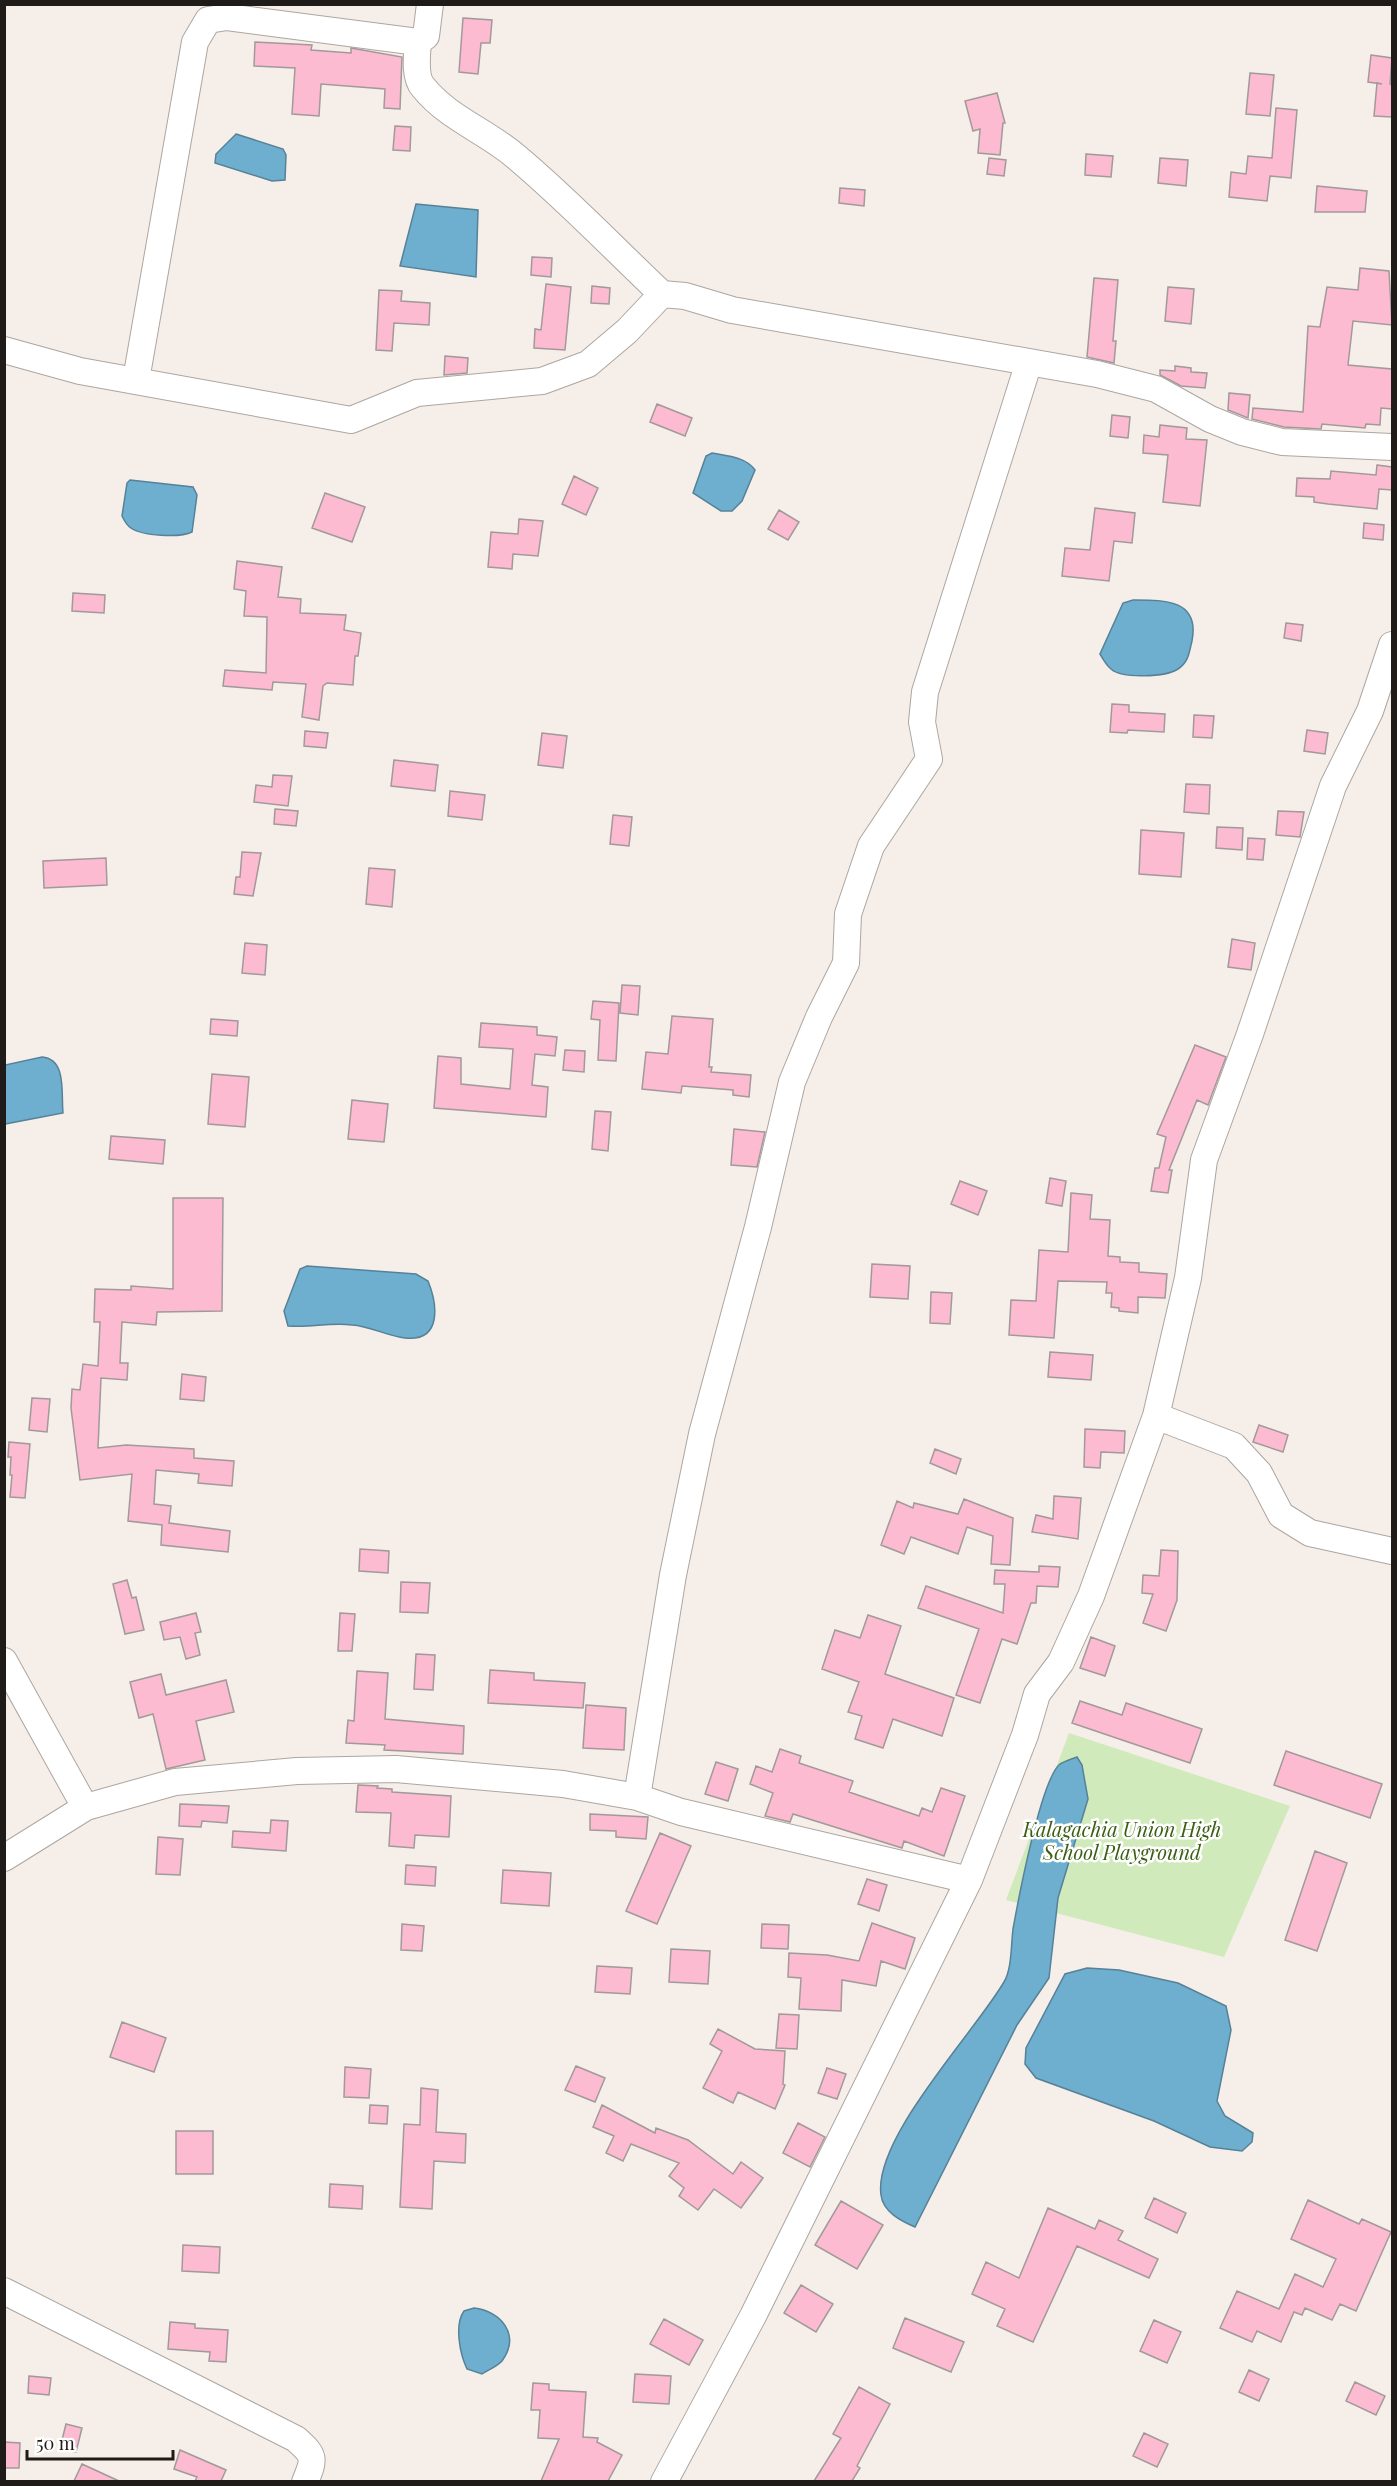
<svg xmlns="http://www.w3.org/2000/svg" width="1397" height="2486" font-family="'Playfair Display',serif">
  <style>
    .green { fill: #d0eabc }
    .water { fill: #6eaece; stroke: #568298; stroke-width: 1.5 }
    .building { fill: #fcbbd1; stroke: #a2999b; stroke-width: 1.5 }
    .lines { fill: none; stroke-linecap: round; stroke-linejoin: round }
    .minor-casing { stroke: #ada6a1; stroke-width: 28 }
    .minor { stroke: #fff; stroke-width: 26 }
    .labels { text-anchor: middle; stroke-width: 5; stroke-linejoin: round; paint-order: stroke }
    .park-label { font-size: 20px; font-style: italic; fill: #3b5e12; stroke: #fff }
  </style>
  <rect width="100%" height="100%" fill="#f6eee8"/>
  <path class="green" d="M1069,1733L1290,1806L1224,1957L1006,1900Z"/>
  <path class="water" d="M236,134L283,149L286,155L285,180L272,181L215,163L216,154Z
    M416,204L478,210L476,277L400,266Z
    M712,453C728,456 746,457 755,470L742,501L732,511H721L693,493L706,456Z
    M130,480L193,487L197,495L192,532C180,538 142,536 131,528C127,526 124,520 122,516L127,483Z
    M1133,600C1164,600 1200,599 1192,641C1189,652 1189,662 1178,669C1166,677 1122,679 1111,669C1106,665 1103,659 1100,654L1123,603Z
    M42,1057C67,1059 61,1093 63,1113L5,1124V1065Z
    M307,1266L416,1274L428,1281C437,1303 443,1342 405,1338C387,1336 370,1326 352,1325C330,1322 310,1328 288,1326L284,1311L300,1269Z
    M1077,1757L1082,1765L1088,1799L1058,1898L1049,1978L1017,2025L915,2227C901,2221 883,2212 881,2195C873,2138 975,2032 1004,1982C1012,1969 1011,1944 1013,1929C1018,1901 1041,1779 1060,1764C1065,1761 1072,1759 1077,1757Z
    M1087,1968L1119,1970L1178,1983L1226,2006L1231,2030L1217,2101L1225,2116L1253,2133L1252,2142L1242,2151L1210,2147L1154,2121L1036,2078L1025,2064L1026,2048L1065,1974Z
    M474,2308C501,2311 521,2335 502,2361C498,2366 488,2370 482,2374L467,2369C460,2354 454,2325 464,2311Z"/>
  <path class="building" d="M463,18L492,20L490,43H481L478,74L459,72Z
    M255,42L312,45L311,50L351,53V48L402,57L400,109L384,108L385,89L321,84L319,116L292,114L295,68L254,66Z
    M1371,55L1392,58L1390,84L1392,85V117L1374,116L1377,83L1382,84L1368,82Z
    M1250,73L1274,75L1270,116L1246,114Z
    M997,93L1005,123H1003L1000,155L978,153L980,129L973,131L965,101Z
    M1276,108L1297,110L1291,178L1270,176L1267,201L1229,197L1231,172L1246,174L1248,156L1272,158Z
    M395,126L411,127L410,151L393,150Z
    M1086,154L1113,156L1111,177L1085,175Z
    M989,158L1006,160L1004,176L987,174Z
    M1160,158L1188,160L1186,186L1158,183Z
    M1317,186L1367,191L1365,212H1315Z
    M840,188L865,190L864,206L839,203Z
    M532,257L552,258L551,277L531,275Z
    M1360,268L1389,271L1392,325L1353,321L1348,365L1392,369V409L1381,408L1380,425L1366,424L1365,428L1322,424L1321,429L1284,427L1252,419L1253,408L1303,412L1308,326L1320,327L1327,287L1358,290Z
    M1094,278L1118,280L1113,341H1116L1114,363L1087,357Z
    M546,284L571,287L565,350L534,348L535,329L541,330Z
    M592,286L610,288L609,304L591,303Z
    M1168,287L1194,289L1191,324L1165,321Z
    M379,290L402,291L401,301L430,303L429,325L394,323L392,351L376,350Z
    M445,356L468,358L467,373L444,375Z
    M1175,366L1191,368V372L1207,373L1205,388L1181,386L1160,375V370L1175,371Z
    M1229,393L1250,395L1248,418L1228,410Z
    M657,404L692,418L685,436L650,422Z
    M1112,415L1130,417L1128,438L1110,436Z
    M1160,425L1187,428L1186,439L1207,440L1200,506L1163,502L1168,455L1143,453L1144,435L1159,437Z
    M1377,465L1392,467V490L1379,489L1377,509L1328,504L1314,502V497L1296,496L1297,478L1330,479L1331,471L1376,475Z
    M574,476L598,488L586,515L562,504Z
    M325,493L365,507L352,542L312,528Z
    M1095,508L1135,513L1132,543L1114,541L1109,581L1062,576L1065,548L1090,550Z
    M779,510L799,522L788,540L768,529Z
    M519,519L543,521L538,556L513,554L512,569L488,567L491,532L518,534Z
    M1364,523L1384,525L1383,540L1363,538Z
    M237,561L282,567L278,597L301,599L300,613L346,615L344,630L361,633L358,656H355L353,685L327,683L323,686L319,720L302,717L306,684L273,682L272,690L223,686L225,670L266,673L267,617L244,616L246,591L234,589Z
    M73,593L105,595L104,613L72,611Z
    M1286,623L1303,625L1301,641L1284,638Z
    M1112,704L1129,705V712L1165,714L1164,732L1128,730L1127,733L1110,732Z
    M1194,715L1214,716L1212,738L1193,737Z
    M1307,730L1328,733L1325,754L1304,751Z
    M305,731L328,733L326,748L304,746Z
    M542,733L567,736L563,768L538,765Z
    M394,760L438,765L435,791L391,786Z
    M273,775L292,776L288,806L254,802L256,785L272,787Z
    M1186,784L1210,785L1209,814L1184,812Z
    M450,791L485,795L482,820L448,816Z
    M275,809L298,811L296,826L274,824Z
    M1278,811L1304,812L1300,837L1276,835Z
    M613,815L632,817L629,846L610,844Z
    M1217,827L1243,828L1242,850L1216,848Z
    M1141,830L1184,833L1181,877L1139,874Z
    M1248,838L1265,839L1263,860L1247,859Z
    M242,852L261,853L253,896L234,894L236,877H240Z
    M106,858L107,885L44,888L43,861Z
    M369,868L395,870L392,907L366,904Z
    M1232,939L1255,943L1251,970L1228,967Z
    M245,943L267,945L265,975L242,973Z
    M622,985L640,986L638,1015L620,1013Z
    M593,1001L619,1003L616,1061L598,1060L600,1020L591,1019Z
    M672,1016L713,1019L709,1067H712L711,1072L751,1075L749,1097L733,1095V1090L682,1086L681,1093L642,1089L646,1052L668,1054Z
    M211,1019L238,1021L237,1036L210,1034Z
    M481,1023L537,1027V1035L557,1037L555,1056L535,1054L532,1085L548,1087L546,1117L434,1108L438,1056L461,1058V1084L510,1089L513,1049L479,1047Z
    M1195,1045L1226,1057L1208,1105L1197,1100L1169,1170H1172L1168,1193L1151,1191L1155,1168H1159L1166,1137L1157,1134Z
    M565,1050L585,1051L584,1072L563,1070Z
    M212,1074L249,1077L245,1127L208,1124Z
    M352,1100L388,1104L384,1142L348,1139Z
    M595,1111L611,1112L608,1151L592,1149Z
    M734,1129L765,1132L757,1167L731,1165Z
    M111,1136L165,1140L163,1164L109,1159Z
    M1050,1178L1066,1181L1062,1206L1046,1203Z
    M960,1181L987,1191L978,1215L951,1204Z
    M1071,1193L1092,1195L1090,1219L1110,1220L1108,1256L1120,1257V1262L1139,1263V1272L1167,1274L1165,1298L1138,1297V1313L1119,1311V1308L1111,1307L1112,1293H1106L1107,1282L1058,1281L1054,1338L1009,1335L1011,1300L1036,1301L1039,1250L1068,1252Z
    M173,1198H223L222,1311L157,1312L156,1325L122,1322L120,1363H128L127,1380L101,1378L98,1448L126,1445L194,1449V1458L234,1461L232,1486L198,1483L199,1474L156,1470L154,1504L171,1506L169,1523L230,1531L228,1552L161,1545L162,1525L128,1521L132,1474L80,1480L71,1408L72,1389L80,1390L83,1364L98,1366L100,1322H94L95,1289L131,1290V1286L173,1289Z
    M872,1264L910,1266L908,1299L870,1297Z
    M931,1292L952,1293L950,1324L930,1323Z
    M1050,1352L1093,1355L1091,1380L1048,1377Z
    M182,1374L206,1377L204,1401L180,1399Z
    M32,1398L50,1399L47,1432L29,1430Z
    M1259,1425L1288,1435L1283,1452L1253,1442Z
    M1085,1429L1125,1431L1124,1453L1101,1452L1100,1468L1084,1467Z
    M9,1442L30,1444L25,1498L10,1497L12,1475H10L11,1457H8Z
    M935,1449L961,1459L956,1474L930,1463Z
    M1054,1496L1081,1498L1078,1539L1032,1532L1036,1515L1053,1519Z
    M964,1499L1013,1518L1010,1565L991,1564L993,1536L967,1527L958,1554L911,1537L904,1554L881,1545L897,1501L913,1508L914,1503L958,1514Z
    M360,1549L389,1551L388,1573L359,1571Z
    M1161,1550L1178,1551L1177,1600L1166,1631L1143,1623L1153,1594L1142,1593L1143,1575L1159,1576Z
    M1039,1566L1060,1567L1058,1587L1037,1586L1036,1603H1031L1017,1644L1002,1639L980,1703L956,1695L979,1629L918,1608L926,1586L1003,1613L1005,1584H994L995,1570L1039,1572Z
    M127,1580L132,1598L136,1597L144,1630L125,1634L113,1584Z
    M401,1582L430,1583L428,1613L400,1612Z
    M196,1613L201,1632L195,1633L200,1655L186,1659L180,1637L164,1640L160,1622Z
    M340,1613L355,1614L352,1651H338Z
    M868,1615L901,1626L885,1674L954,1698L942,1736L893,1719L883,1748L855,1739L862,1716L848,1712L859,1682L822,1669L835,1630L860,1638Z
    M1091,1637L1115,1646L1105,1676L1080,1668Z
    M416,1654L435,1655L433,1690L414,1689Z
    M490,1670L534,1673V1680L585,1683L583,1708L488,1703Z
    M357,1671L388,1673L385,1719L464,1726L463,1754L384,1750L385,1745L346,1743L348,1720L354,1721Z
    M161,1674L166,1695L226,1680L234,1712L196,1721L205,1760L166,1769L153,1714L139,1718L130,1682Z
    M1080,1701L1122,1715L1126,1703L1202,1729L1190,1763L1072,1723Z
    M586,1705L626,1708L624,1750L583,1748Z
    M780,1749L801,1756L799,1763L853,1781L849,1792L919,1816L922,1808L932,1812L941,1788L965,1796L944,1856L904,1841L902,1848L793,1814L790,1822L765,1816L773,1793L750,1784L756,1766L772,1772Z
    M1286,1751L1382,1784L1370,1818L1274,1785Z
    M716,1762L738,1769L728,1801L705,1794Z
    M358,1785L378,1786L377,1788L392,1789V1792L451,1796L449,1837L415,1835L414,1848L389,1846L391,1813L356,1812Z
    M180,1804L229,1806L227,1823L202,1821L201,1827L179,1826Z
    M590,1814L648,1817L646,1839L616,1837V1831L590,1830Z
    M271,1820L288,1821L286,1851L232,1847L233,1831L270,1833Z
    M660,1833L691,1846L657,1924L626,1911Z
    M158,1837L183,1839L180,1875L156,1874Z
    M1315,1851L1347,1863L1317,1951L1285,1940Z
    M406,1865L436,1867L435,1886L405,1884Z
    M503,1870L551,1873L549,1906L501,1903Z
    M867,1879L887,1885L879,1911L858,1904Z
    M872,1923L915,1938L905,1969L881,1961L876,1986L842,1980L841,2011L799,2009L801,1978L788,1977L789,1953L827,1955L859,1961Z
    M402,1924L424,1926L422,1951L401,1950Z
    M762,1924L789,1925L788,1949L761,1948Z
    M671,1949L710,1951L708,1984L669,1982Z
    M597,1966L632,1968L630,1994L595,1992Z
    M779,2014L799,2015L797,2049L776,2048Z
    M122,2022L166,2038L154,2072L110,2057Z
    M718,2029L755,2049L785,2051L783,2084L785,2085L775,2109L738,2092L733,2103L703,2088L722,2051L710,2044Z
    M576,2066L605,2078L595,2102L565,2090Z
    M345,2067L371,2069L369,2098L344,2097Z
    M827,2068L846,2074L837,2099L818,2093Z
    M421,2088L438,2090L436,2132L466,2134L465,2163L434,2161L432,2209L400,2207L404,2124L420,2125Z
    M370,2105L388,2106L387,2124L369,2123Z
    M602,2105L655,2133L656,2128L688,2140L733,2174L741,2162L763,2178L741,2208L714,2189L698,2210L679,2196L684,2188L669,2176L679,2163L631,2144L623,2161L606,2153L614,2136L593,2127Z
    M798,2123L825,2137L810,2167L783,2153Z
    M176,2131H213V2174H176Z
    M330,2184L363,2186L362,2209L329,2207Z
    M1154,2198L1186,2213L1177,2233L1145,2218Z
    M1308,2200L1359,2224L1362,2219L1391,2232L1356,2311L1340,2304L1332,2320L1305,2308L1302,2315L1294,2312L1281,2342L1257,2331L1252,2342L1220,2328L1237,2291L1279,2309L1295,2274L1323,2287L1336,2259L1291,2239Z
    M841,2201L883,2225L857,2269L815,2245Z
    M1048,2208L1095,2229L1099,2220L1123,2231L1118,2240L1158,2259L1149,2278L1077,2246L1033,2342L997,2326L1005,2309L972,2294L986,2262L1019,2278Z
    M183,2245L220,2247L219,2273L182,2271Z
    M801,2285L833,2304L816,2332L784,2313Z
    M905,2318L964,2342L951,2372L893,2348Z
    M664,2319L703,2340L689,2365L650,2344Z
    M1154,2320L1181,2332L1167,2363L1140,2351Z
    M170,2322L195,2324V2328L228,2330L226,2362L209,2361L210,2352L168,2349Z
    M1249,2370L1269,2379L1259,2401L1239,2392Z
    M635,2374L671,2376L669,2404L633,2402Z
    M29,2376L51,2378L49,2395L28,2393Z
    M1355,2382L1385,2396L1376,2415L1346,2401Z
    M533,2383L549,2384V2390L586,2392L583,2437L598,2438L597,2442L622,2455L608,2481H541L559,2439L538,2438L540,2410H531Z
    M859,2387L890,2404L857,2466L860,2468L852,2481H814L841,2438L833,2434Z
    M66,2424L82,2428L76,2452L60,2448Z
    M1144,2433L1168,2444L1157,2467L1133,2456Z
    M4,2442L20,2443L19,2468H4Z
    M180,2450L226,2470L221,2481H195L197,2477L174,2469Z
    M82,2464L119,2481H74Z"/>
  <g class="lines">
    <g class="minor-casing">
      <path id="minor" d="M418,42C417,55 414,77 423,87C448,118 484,130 514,155C566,198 613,248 662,294
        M4,350L80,371L351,420L417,393L542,381L588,364L627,331L662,294L685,296L732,310L1097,374L1156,389L1210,419L1242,432L1282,442L1392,447
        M136,380L195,42L208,20L227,17L418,42L426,36L430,4
        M1156,1416L1234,1446L1259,1473L1281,1515L1310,1533L1392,1551
        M4,1661L85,1807
        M637,1797L673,1575L702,1434L758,1227L792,1082L819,1017L846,963L848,914L871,846L929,759L922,722L925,692L1029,362
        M4,1858L86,1807L175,1782L297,1771L396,1769L563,1784L637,1797L681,1812L969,1880
        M4,2291L296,2439C315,2456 315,2458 305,2482
        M664,2482L753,2316L969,1880L1025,1735L1037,1694L1061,1662L1091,1596L1156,1416L1188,1278L1204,1160L1250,1034L1333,786L1370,711L1392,645"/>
    </g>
    <use href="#minor" class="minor"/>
  </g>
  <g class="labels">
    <g class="park-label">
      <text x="1122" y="1837">Kalagachia Union High<tspan x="1122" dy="23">School Playground</tspan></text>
    </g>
  </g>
  <rect width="1397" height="2486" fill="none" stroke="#1e1b19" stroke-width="12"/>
  <path d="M27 2450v9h146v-9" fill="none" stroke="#1e1b19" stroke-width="3"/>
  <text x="36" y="2450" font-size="18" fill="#1e1b19" stroke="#ffffff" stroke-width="4.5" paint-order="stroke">50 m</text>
</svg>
